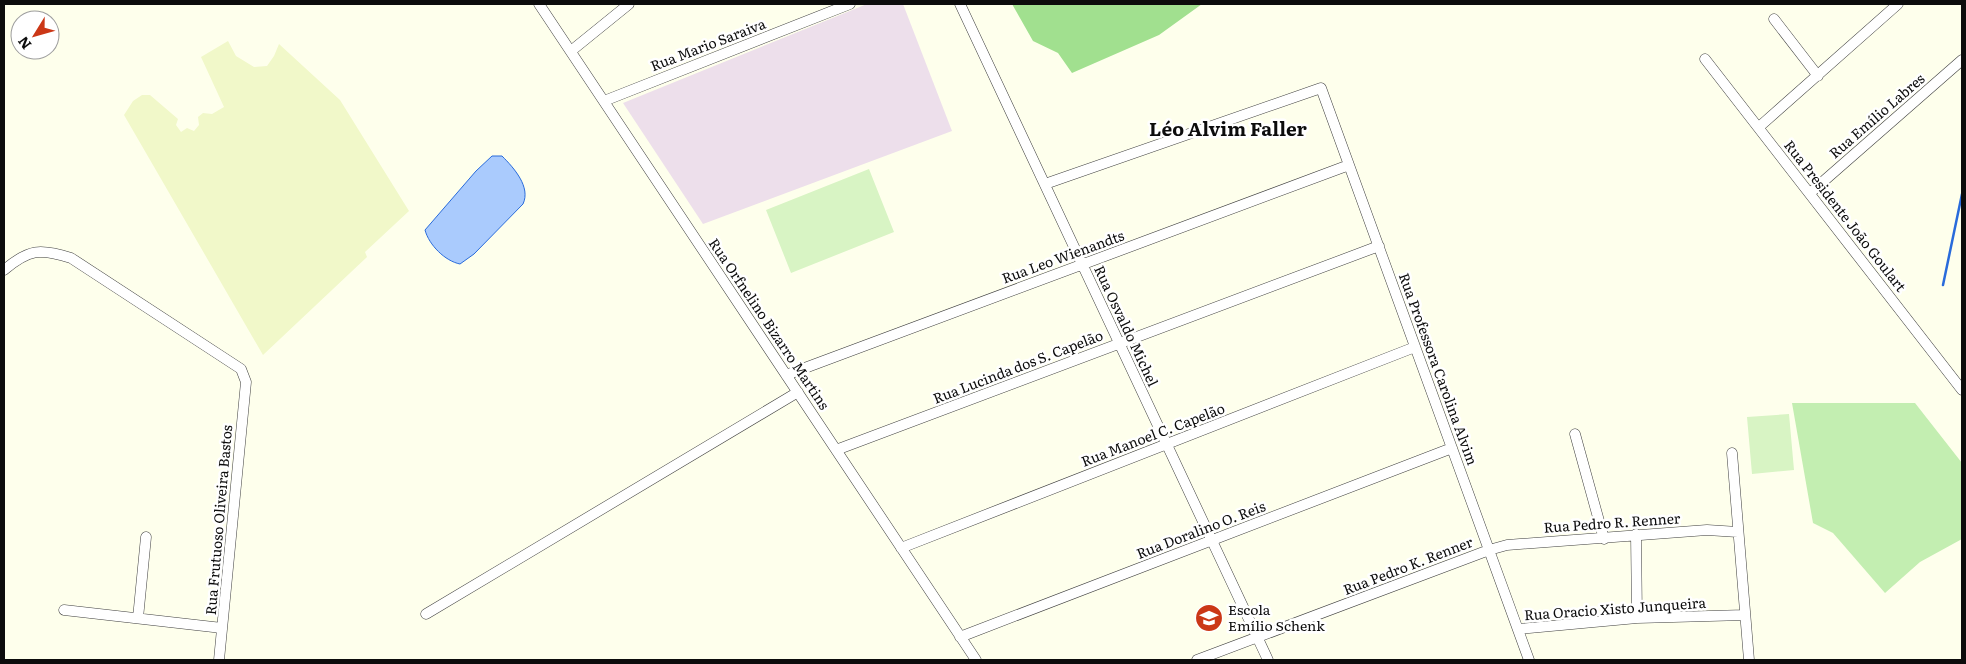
<svg xmlns="http://www.w3.org/2000/svg" width="1966" height="664" font-family="Literata,serif">
  <style>
    .industrial { fill: #eddfeb }
    .farmland { fill: #f1f8c9 }
    .green { fill: #c3eeb1 }
    .forest { fill: #a1e08f }
    .pitch { fill: #d8f4c4 }
    .water { fill: #aacbfd; stroke: #296bdb }
    .lines { fill: none; stroke-linecap: round; stroke-linejoin: round }
    .stream { stroke: #296bdb; stroke-width: 2.5 }
    .minor-casing { stroke: #3f3f3f; stroke-width: 11 }
    .minor { stroke: #fff; stroke-width: 10 }
    .labels { text-anchor: middle; stroke-width: 5; stroke-linejoin: round; paint-order: stroke }
    .street-label { font-size: 14px; fill: #0c0c0c; stroke: #fff }
    .poi-label { font-size: 14px; fill: #0c0c0c; stroke: #fff; text-anchor: start }
    .district-label { font-size: 19px; font-weight: bold; fill: #0c0c0c; stroke: #fff }
  </style>
  <rect width="100%" height="100%" fill="#feffec"/>
  <path class="industrial" d="M867,4H903L952,131L703,224L623,103Z"/>
  <path class="farmland" d="M228,41L236,56L254,67L267,66L274,56L279,44L340,100L409,211L365,252L367,257L263,355L124,115L133,101L142,95H150L178,119L176,125L181,132L187,128L194,131L199,125L198,117L203,113L212,114L224,107L201,57Z"/>
  <path class="green" d="M1792,403H1915L1962,463V539L1920,562L1885,593L1833,533L1813,523Z"/>
  <path class="forest" d="M1012,4H1202L1159,35L1072,73L1058,53L1033,41Z"/>
  <path class="pitch" d="M869,169L894,232L791,273L766,210Z
    M1789,414L1794,470L1752,474L1747,417Z"/>
  <path class="water" d="M492,156H502C514,168 531,187 523,204L474,254L460,264C445,261 429,245 425,230L476,171Z"/>
  <g class="lines">
    <path class="stream" d="M1943,285L1962,194"/>
    <g class="minor-casing">
      <path id="minor" d="M539,4L976,660
        M960,4L1268,660
        M1774,19L1818,76
        M571,51L629,4
        M1705,59L1962,390
        M604,101L850,4
        M1759,127L1898,4
        M1045,184L1321,88L1529,660
        M1810,193L1962,60
        M4,270C29,249 40,248 71,258L241,369L246,382L219,660
        M786,375L1349,165
        M1575,434L1604,539
        M836,450L1379,246
        M1732,453L1749,660
        M1636,534L1637,618
        M901,548L1415,347
        M64,610L222,628
        M426,614L798,392
        M138,618L146,537
        M1518,629L1637,618L1745,615
        M960,637L1452,448
        M1197,660L1489,550L1507,545L1707,530L1738,532"/>
    </g>
    <use href="#minor" class="minor"/>
  </g>
  <defs>
    <g id="school-disc" transform="scale(1.4375)"><circle r="9.5" fill="#cb3716" stroke="#fff"/><path d="M0-5L7-2L0 1L-7-2ZM-4 1L0 2.5L4 1V4Q0 6-4 4Z" fill="#fff"/></g>
  </defs>
  <g fill-rule="evenodd">
    <use href="#school-disc" x="1209" y="618"/>
  </g>
  <g class="labels">
    <g class="street-label">
      <text transform="translate(708 45) rotate(-21)" y="5">Rua Mario Saraiva</text>
      <text transform="translate(1877 116) rotate(-41)" y="5">Rua Emílio Labres</text>
      <text transform="translate(1845 216) rotate(52)" y="5">Rua Presidente João Goulart</text>
      <text transform="translate(1063 257) rotate(-20)" y="5">Rua Leo Wienandts</text>
      <text transform="translate(769 324) rotate(56)" y="5">Rua Orfnelino Bizarro Martins</text>
      <text transform="translate(1126 326) rotate(65)" y="5">Rua Osvaldo Michel</text>
      <text transform="translate(1018 367) rotate(-21)" y="5">Rua Lucinda dos S. Capelão</text>
      <text transform="translate(1438 369) rotate(70)" y="5">Rua Professora Carolina Alvim</text>
      <text transform="translate(1153 435) rotate(-21)" y="5">Rua Manoel C. Capelão</text>
      <text transform="translate(219 520) rotate(-85)" y="5">Rua Frutuoso Oliveira Bastos</text>
      <text transform="translate(1612 523) rotate(-4)" y="5">Rua Pedro R. Renner</text>
      <text transform="translate(1201 530) rotate(-21)" y="5">Rua Doralino O. Reis</text>
      <text transform="translate(1408 566) rotate(-21)" y="5">Rua Pedro K. Renner</text>
      <text transform="translate(1615 609) rotate(-4)" y="5">Rua Oracio Xisto Junqueira</text>
    </g>
    <g class="poi-label">
      <text x="1228" y="615">Escola<tspan x="1228" dy="16">Emílio Schenk</tspan></text>
    </g>
    <g class="district-label">
      <text x="1228" y="136">Léo Alvim Faller</text>
    </g>
  </g>
  <rect width="1966" height="664" fill="none" stroke="#0c0c0c" stroke-width="10"/>
  <g transform="translate(35 35) rotate(233)"><circle r="24" fill="#ffffff" stroke="#9e9e9e"/>
  <path d="M0-4L9 19L0 12L-9 19Z" fill="#cb3716"/>
  <text y="-8" font-size="14" font-weight="bold" text-anchor="middle" fill="#0c0c0c">N</text>
  </g>
</svg>
